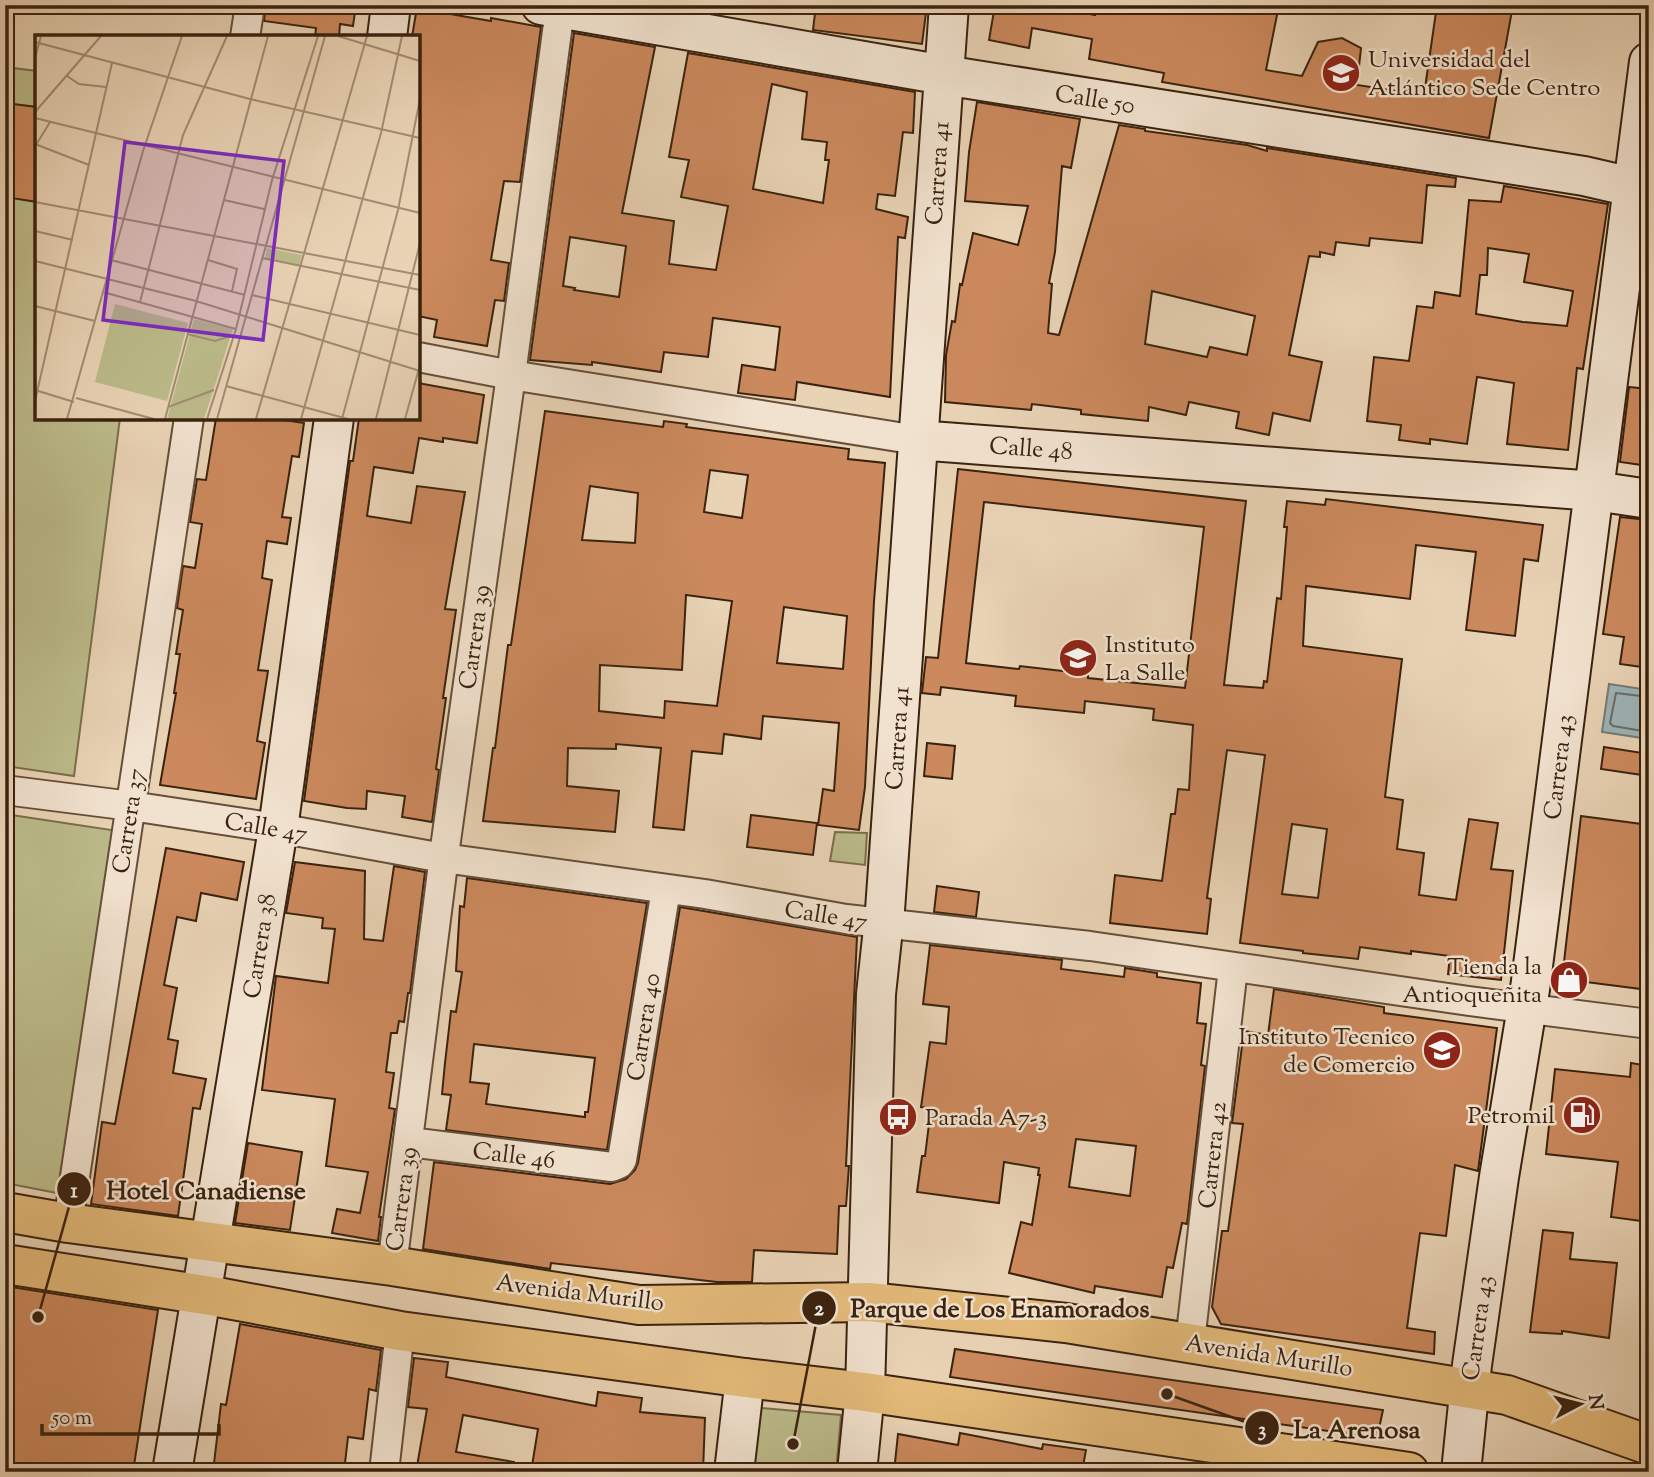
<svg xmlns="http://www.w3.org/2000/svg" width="1654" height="1477" font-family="'Sorts Mill Goudy',serif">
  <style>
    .green { fill: #bcbb8a; stroke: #7b6e4c; stroke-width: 2 }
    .water { fill: #9cb5b8; stroke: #757a74; stroke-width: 2 }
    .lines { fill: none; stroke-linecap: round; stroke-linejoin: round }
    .shore { stroke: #6b6c64; stroke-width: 2 }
    .building { fill: #cb895d; stroke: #3a220f; stroke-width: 2; fill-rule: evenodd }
    .street-casing { stroke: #664e38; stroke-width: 32 }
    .secondary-casing { stroke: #3a220f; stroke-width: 42 }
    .primary-casing { stroke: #3a220f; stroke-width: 42 }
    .street { stroke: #f1e2cf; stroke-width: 28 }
    .secondary { stroke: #f1e2cf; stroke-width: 38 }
    .primary { stroke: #e4ba7a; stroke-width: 38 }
    .labels { text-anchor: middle; stroke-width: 5; stroke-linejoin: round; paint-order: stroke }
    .poi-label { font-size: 24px; fill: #3a220f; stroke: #f1e2cf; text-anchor: start }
    .street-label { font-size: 24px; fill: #3a220f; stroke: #f1e2cf }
    .inset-road { fill: none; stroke: #a38c73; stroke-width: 2 }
    .view { fill: #7b2cbf; fill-opacity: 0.15; stroke: #7b2cbf; stroke-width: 3.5 }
    .inset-edge { fill: none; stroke: #3a220f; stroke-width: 3.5 }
    .leader { fill: none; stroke: #3a220f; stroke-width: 2.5 }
    .callout-dot { fill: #3a220f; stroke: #f1e2cf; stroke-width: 2.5 }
    .mark-label { font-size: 21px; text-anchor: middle; font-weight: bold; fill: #fff }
    .callout-label { font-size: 26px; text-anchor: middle; font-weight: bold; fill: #3a220f; stroke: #f1e2cf; stroke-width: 5; stroke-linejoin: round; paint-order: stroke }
  </style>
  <rect width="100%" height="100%" fill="#e9d3b5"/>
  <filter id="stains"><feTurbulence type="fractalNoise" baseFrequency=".00286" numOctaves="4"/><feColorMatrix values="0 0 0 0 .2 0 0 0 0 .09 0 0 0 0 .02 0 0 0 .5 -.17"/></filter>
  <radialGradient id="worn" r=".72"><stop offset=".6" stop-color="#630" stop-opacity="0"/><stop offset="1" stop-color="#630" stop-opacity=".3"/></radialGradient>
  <path class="green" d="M5,67L37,71V418H120L74,776L5,766Z
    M5,814L118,831L62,1194L5,1183Z
    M835,832L867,833L865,865L830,861Z
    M751,1407L841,1415L836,1472H744Z"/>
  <path class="water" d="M1609,684L1649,690V739L1602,732Z"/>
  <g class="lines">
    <path class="shore" d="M1649,697L1616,693L1610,723L1613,726L1649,732"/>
  </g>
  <path class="building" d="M266,5H356L353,26L340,24L339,37H315L316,28L264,21Z
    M816,5H927L922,44L813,30Z
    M995,5H1045L1095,15L1096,5H1279L1266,70L1302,76L1318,42L1342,38L1361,48L1357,85L1424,95L1437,5H1513L1489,138L1162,82L1164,73L1089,59L1092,39L1032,28L1029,48L989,40Z
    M417,7L438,10V12L491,21V18L541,27L520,182L504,181L491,260L509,263L504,301L495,300L487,346L434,337L437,320L418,316V37H412Z
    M574,33L655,47L622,213L674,221L669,264L716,270L728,206L681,197L689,160L669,157L688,53L915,92L913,133L903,132L895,196L878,194L876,209L908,217L905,238L898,237L890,397L797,382L795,400L738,393L742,365L775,370L780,327L713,318L708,357L664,352L661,372L592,362V365L530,360ZM772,84L807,92L802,139L827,142L825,160H829L823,203L753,189ZM570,237L626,246L619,297L574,290L575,288L563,286Z
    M977,102L1080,119L1071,168L1062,166L1055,252L1049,283L1052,284L1048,333L1059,335L1119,125L1145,129V131L1247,145L1267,151V148L1456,178L1455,187L1427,185L1422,243L1370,238L1369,246L1336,242L1334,255L1320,252V257L1309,256L1289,355L1322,362L1310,421L1273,413L1269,435L1236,428L1239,412L1189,402L1186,415L1149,407L1148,421L1081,414V410L1032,404L1031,410L945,402L946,355L952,321L955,322L960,284L962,285L973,233L1018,245L1028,206L965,201L969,152ZM1152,291L1255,316L1247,355L1210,347L1207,357L1145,344Z
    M5,103L37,107V202L5,197Z
    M1504,186L1608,204L1583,369L1577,368L1568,450L1507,444L1514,383L1477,377L1467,444L1430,439V444L1399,440L1401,425L1367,421L1374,357L1409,361L1417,306L1433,308L1435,292L1460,296L1469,200L1501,202ZM1488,248L1529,254L1524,282L1573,291L1567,326L1523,322L1476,314L1480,275H1487Z
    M418,383L484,395L477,443L443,438V442L419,438L413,473L374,467L367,516L411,523L417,486L465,492L445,609L456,610L443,698H446L436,769L439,770L432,822L402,817L405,796L367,791L366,809L347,808L304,801L350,461H353L359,418H418Z
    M1629,387L1649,389V466L1620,462Z
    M545,411L663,427L664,421L687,424L686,427L849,449L848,459L885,463L874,601L865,787L859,830L818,825L823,789L834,791L839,723L763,716L761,739L724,734L722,754L692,751L684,830L653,827L661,748L616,744V749L568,748L567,786L619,791L615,832L483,821L493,748H495L508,645H511ZM710,470L748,475L742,518L704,512ZM590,486L638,493L635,543L582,540ZM686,595L732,601L717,706L665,701L664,718L599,711L600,665L682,670ZM784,607L847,616L843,669L777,663Z
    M216,418H271L304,423L299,457L292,456L282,517L291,518L287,544L267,541L262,578L272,580L258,670L268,671L257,741L265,743L256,799L160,785L176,693H174L180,654H176L183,610L177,608L183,566L195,568L202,524L190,522L197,479L206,480Z
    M958,469L1246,501L1224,685L1263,688L1264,681L1267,682L1277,598L1281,599L1287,527H1284L1287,501L1325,505L1326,499L1543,525L1538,561L1524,559L1515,636L1466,630L1476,552L1416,545L1410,599L1306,586L1303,646L1402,659L1385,797L1403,800L1397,849L1424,853L1419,895L1456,900L1469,819L1498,823L1491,869L1513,871L1501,980L1448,974L1450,956L1411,951V954L1360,947L1358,959L1303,953V951L1240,943L1265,755L1227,750L1207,898L1211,899L1207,934L1110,923L1115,875L1162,881L1171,814H1175L1178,789L1189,790L1193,725L1153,720L1154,709L1085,701L1084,713L1015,706L1016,696L941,687L940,695L922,693L926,657L938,658ZM984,502L1204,527L1185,688L1088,678V674L1020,666L1019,669L966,663ZM1292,824L1327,829L1318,898L1282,894Z
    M1620,517L1649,520V668L1620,664L1624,637L1603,634Z
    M927,743L955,746L952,779L924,776Z
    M1604,747L1649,754V776L1601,769Z
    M751,815L817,823L813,855L747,847Z
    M1581,816L1649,825V990L1562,979Z
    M166,848L244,862L237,900L201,893L196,921L177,917L164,985L177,988L168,1039L178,1041L173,1073L206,1079L200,1109L193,1108L178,1216L91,1204L102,1122L115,1124Z
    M295,862L365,871L364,939L383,941L394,866L425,872L410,993H408L404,1022L399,1021L397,1033H391L386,1072L394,1073L389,1108L395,1109L379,1217H381L378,1241L332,1233L337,1209L360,1213L368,1172L326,1166L335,1099L262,1090L276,976L328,983L335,929L322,928L323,918L286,913Z
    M467,878L647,903L607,1150L446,1130L451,1095L442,1094L445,1063L451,1011L456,1012L462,972L456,971L460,906L464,907ZM474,1044L595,1058L588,1112H585V1117L486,1104L489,1084L470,1082Z
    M937,886L979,892L976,917L934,912Z
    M680,907L857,937L846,1166H849L846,1206H839L837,1254L754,1250L752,1282H717L551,1263L550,1269L423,1249L434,1162L610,1184L626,1179L635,1170L638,1163Z
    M930,945L1062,960L1061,969L1124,977L1125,968L1157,973V977L1201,983L1197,1023L1206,1024L1201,1065L1205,1066L1187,1224L1182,1223L1173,1268L1167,1267L1162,1297L1095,1286L1094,1293L1009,1273L1021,1222L1032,1225L1040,1175H1038L1039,1168L1004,1162L999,1203L917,1192L922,1156H925L931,1108L921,1107L930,1042L946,1044L949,1007L923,1004ZM1076,1139L1136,1146L1130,1196L1069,1187Z
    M1274,989L1384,1007V1013L1497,1028L1478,1171L1455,1165L1446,1236L1420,1233L1407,1328L1435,1332L1434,1354L1221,1324L1212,1307L1222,1231H1228L1243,1124L1232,1123L1244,1031L1268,1035Z
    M1631,1063L1649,1066V1222L1611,1217L1618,1162L1546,1154L1555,1069L1630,1077Z
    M248,1143L302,1152L290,1230L235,1223Z
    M1543,1230L1573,1233L1570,1259L1617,1263L1609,1338L1562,1331V1334L1530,1332Z
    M5,1286L158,1310L133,1472L84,1466L83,1472H5Z
    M240,1324L381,1350L376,1391L369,1389L363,1439L348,1437L344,1472H213L221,1404L226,1405Z
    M955,1349L1383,1410L1377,1438L950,1377Z
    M414,1358L448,1362L446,1377L596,1406L598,1392L642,1398L640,1412L705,1418L703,1472H531L538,1429L463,1415L456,1452L514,1462L513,1472H416L427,1409L408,1407Z
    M960,1433L1042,1449L1043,1444L1086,1450L1082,1472H894L898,1434L958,1445Z"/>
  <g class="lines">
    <g class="street-casing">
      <path id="street" d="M245,37L250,5
        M418,357L511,375L917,440
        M5,790L131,806L289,830L443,858L705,894L846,919L1090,946L1469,1001L1649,1024
        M409,1142L612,1167L619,1164L622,1160L666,889
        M68,1223L189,418
        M392,1266L445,848L511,375L560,9
        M1190,1342L1233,968
        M384,1472L400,1331"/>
    </g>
    <g class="secondary-casing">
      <path id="secondary" d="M541,5L944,75L1584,176L1649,191
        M387,37L391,5
        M917,440L1595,491L1649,499
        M172,1472L278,829L334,418
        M734,1472L745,1378
        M857,1472L865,1392L876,994L885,910L949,5
        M1461,1472L1472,1365L1499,1177L1530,989L1649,62"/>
    </g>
    <g class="primary-casing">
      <path id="primary" d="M5,1212L68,1223L392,1266L639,1305L869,1302L1066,1323L1507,1395L1649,1445
        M5,1264L217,1297L400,1331L745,1378L865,1392L1409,1472"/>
    </g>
    <use href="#street" class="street"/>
    <use href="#secondary" class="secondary"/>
    <use href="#primary" class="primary"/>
  </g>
  <defs>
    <g id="university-disc" transform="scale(2.0125)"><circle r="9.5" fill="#8f2418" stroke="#f1e2cf"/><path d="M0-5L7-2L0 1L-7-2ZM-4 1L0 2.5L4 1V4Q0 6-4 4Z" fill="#fff"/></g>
    <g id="school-disc" transform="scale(2.0125)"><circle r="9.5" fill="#8f2418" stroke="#f1e2cf"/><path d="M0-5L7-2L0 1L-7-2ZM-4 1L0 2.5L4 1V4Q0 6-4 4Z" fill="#fff"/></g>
    <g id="shop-disc" transform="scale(2.0125)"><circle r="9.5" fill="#8f2418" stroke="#f1e2cf"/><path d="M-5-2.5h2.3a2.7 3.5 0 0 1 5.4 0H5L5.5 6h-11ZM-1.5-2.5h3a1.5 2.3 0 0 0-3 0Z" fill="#fff"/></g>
    <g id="fuel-disc" transform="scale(2.0125)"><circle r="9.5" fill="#8f2418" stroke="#f1e2cf"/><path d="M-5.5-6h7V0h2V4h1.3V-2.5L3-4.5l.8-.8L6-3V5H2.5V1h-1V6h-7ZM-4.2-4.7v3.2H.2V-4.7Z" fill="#fff"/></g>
    <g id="bus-disc" transform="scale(2.0125)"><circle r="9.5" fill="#8f2418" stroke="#f1e2cf"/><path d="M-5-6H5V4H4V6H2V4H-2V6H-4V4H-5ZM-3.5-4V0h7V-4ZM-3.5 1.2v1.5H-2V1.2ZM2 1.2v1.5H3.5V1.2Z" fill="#fff"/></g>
  </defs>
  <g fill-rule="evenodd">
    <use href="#university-disc" x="1341" y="73"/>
    <use href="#school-disc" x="1078" y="658"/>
    <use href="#shop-disc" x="1569" y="980"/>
    <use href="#school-disc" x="1442" y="1050"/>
    <use href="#fuel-disc" x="1582" y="1115"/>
    <use href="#bus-disc" x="898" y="1117"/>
  </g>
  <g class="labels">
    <g class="poi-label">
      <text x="1368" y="67">Universidad del<tspan x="1368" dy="28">Atlántico Sede Centro</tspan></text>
      <text x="1105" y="652">Instituto<tspan x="1105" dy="28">La Salle</tspan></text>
      <text x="1542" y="974" text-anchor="end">Tienda la<tspan x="1542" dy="28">Antioqueñita</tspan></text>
      <text x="1415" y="1044" text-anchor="end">Instituto Tecnico<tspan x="1415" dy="28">de Comercio</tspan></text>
      <text x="1555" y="1123" text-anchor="end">Petromil</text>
      <text x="925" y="1125">Parada A7-3</text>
    </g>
    <g class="street-label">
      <text transform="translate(1095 99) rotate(9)" y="8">Calle 50</text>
      <text transform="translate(937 173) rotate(-86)" y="8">Carrera 41</text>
      <text transform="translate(1031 448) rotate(4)" y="8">Calle 48</text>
      <text transform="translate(474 637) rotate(-82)" y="8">Carrera 39</text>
      <text transform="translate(897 738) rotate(-86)" y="8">Carrera 41</text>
      <text transform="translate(1558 767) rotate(-83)" y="8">Carrera 43</text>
      <text transform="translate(128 821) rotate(-81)" y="8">Carrera 37</text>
      <text transform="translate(266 827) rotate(9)" y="8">Calle 47</text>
      <text transform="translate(826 915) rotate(9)" y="8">Calle 47</text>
      <text transform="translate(259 946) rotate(-81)" y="8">Carrera 38</text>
      <text transform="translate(643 1027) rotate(-81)" y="8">Carrera 40</text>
      <text transform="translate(514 1155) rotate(7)" y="8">Calle 46</text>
      <text transform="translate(1212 1155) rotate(-84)" y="8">Carrera 42</text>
      <text transform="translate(401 1199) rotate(-82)" y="8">Carrera 39</text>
      <text transform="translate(580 1292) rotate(7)" y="8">Avenida Murillo</text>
      <text transform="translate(1477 1328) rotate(-82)" y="8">Carrera 43</text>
      <text transform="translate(1269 1355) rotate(9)" y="8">Avenida Murillo</text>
    </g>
  </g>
  <g transform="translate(35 35)">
    <rect width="385" height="385" fill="#e9d3b5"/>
    <path d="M232,213L267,220L264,231L230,223ZM80,269L153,288L132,366L60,347ZM159,284L198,294L169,384H132Z" fill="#bcbb8a"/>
    <path class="inset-road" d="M303,1L385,26M0,7L215,64L385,103M0,23L6,1M32,41L44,49L71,52M0,77L66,1M0,83L385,178M0,109L54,130M1,110L15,87M189,165L229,174M0,167L385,240M0,196L38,205M227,223L385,255M76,225L210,260M173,225L202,234L197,256M0,226L161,266L385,336M68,257L201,294M217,260L385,300M105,267L148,100L192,1M0,271L60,286M152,299L180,306L199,300M191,351L313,384M0,355L39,367M41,363L119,384M0,366L77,28M133,372L179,355M32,384L108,116L147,1M130,384L233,1M172,384L201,294L237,145L283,1M182,384L290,1M221,384L332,1M266,384L346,98L367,1M307,384L363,175L385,64M341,384L385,208M370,384L385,330"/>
    <path class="view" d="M90,107L249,126L228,305L68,285Z"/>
    <rect width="385" height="385" class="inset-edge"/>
  </g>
  <path class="leader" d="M38 1317L74 1189M793 1444L819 1308M1167 1394L1262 1428"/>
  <g class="callout-dot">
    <circle cx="38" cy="1317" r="7"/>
    <circle cx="793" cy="1444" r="7"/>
    <circle cx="1167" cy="1394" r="7"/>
    <circle cx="74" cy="1189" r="18"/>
    <circle cx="819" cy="1308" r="18"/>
    <circle cx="1262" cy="1428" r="18"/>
  </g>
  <g class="mark-label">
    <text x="74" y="1197">1</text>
    <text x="819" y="1315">2</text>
    <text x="1262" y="1436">3</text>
  </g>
  <g class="callout-label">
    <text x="206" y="1199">Hotel Canadiense</text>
    <text x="1000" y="1317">Parque de Los Enamorados</text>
    <text x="1357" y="1438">La Arenosa</text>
  </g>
  <rect width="1654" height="1477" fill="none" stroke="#e9d3b5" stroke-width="28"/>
  <rect x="7" y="7" width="1640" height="1463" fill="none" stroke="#3a220f" stroke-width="3.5"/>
  <rect x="14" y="14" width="1626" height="1449" fill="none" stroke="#3a220f" stroke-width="2"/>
  <g transform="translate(1580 1404) rotate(83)" stroke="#f1e2cf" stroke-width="5" paint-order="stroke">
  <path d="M0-5L12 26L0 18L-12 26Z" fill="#3a220f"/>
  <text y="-10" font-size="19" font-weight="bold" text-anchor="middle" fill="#3a220f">N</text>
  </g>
  <path d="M42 1424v10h177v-10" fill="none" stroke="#3a220f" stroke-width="3.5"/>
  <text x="52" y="1424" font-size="21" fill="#3a220f" stroke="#f1e2cf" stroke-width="5" paint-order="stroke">50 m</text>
  <rect width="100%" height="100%" filter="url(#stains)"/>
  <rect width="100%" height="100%" fill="url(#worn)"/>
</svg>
